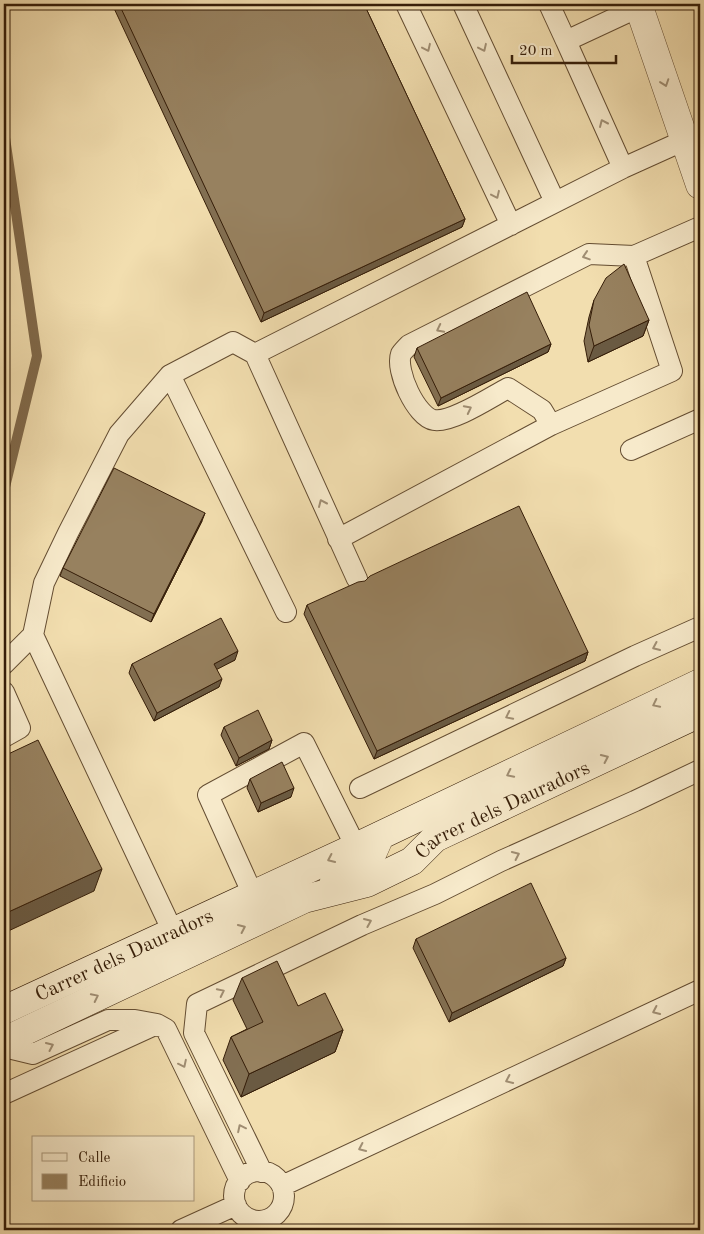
<svg xmlns="http://www.w3.org/2000/svg" width="704" height="1234" font-family="'Old Standard TT',serif">
  <style>
    .lines { fill: none; stroke-linecap: round; stroke-linejoin: round }
    .stream { stroke: #80694a; stroke-width: 10 }
    .lane-casing { stroke: #644d32; stroke-width: 22 }
    .street-casing { stroke: #644d32; stroke-width: 29 }
    .secondary-casing { stroke: #351d08; stroke-width: 29 }
    .lane { stroke: #f7eacb; stroke-width: 20 }
    .street { stroke: #f7eacb; stroke-width: 28 }
    .secondary { stroke: #f7eacb; stroke-width: 28 }
    .wall { fill: #826f52; stroke: #351d08 }
    .shaded-wall { fill: #6a5a42; stroke: #351d08 }
    .building { fill: #97815f; stroke: #351d08 }
    .oneway { stroke: #a08e73 }
    .labels { text-anchor: middle; stroke-width: 4; stroke-linejoin: round; paint-order: stroke }
    .street-label { font-size: 20px; fill: #351d08; stroke: #f7eacb }
  </style>
  <rect width="100%" height="100%" fill="#f2deaf"/>
  <filter id="stains"><feTurbulence type="fractalNoise" baseFrequency=".004" numOctaves="4"/><feColorMatrix values="0 0 0 0 .2 0 0 0 0 .09 0 0 0 0 .02 0 0 0 .5 -.17"/></filter>
  <radialGradient id="worn" r=".72"><stop offset=".6" stop-color="#630" stop-opacity="0"/><stop offset="1" stop-color="#630" stop-opacity=".3"/></radialGradient>
  <g class="lines">
    <path class="stream" d="M4,131L37,356L4,491"/>
    <g class="lane-casing">
      <path id="lane" d="M406,4L511,225
        M463,4L555,202
        M549,4L566,41L639,7
        M566,41L623,168
        M255,354L623,168L685,140
        M170,375L286,612
        M551,425L542,410L508,388C491,397 452,423 434,420C416,417 395,370 401,354C403,351 406,348 409,345L589,254L634,256L700,227
        M631,450L700,419
        M338,539L551,425L672,371L634,256
        M4,664L33,635
        M4,692L20,728L4,737
        M360,788L635,656L700,627
        M253,895L208,795L304,743L356,847
        M173,932L33,635L44,583L68,533L119,434L170,375L233,342L255,354L357,579
        M4,1047L33,1054L108,1020H135L157,1024L166,1029L240,1181
        M4,1094L157,1024
        M234 1196a25 25 0 1 1 50 0a25 25 0 1 1-50 0Z
        M262,1172L194,1033L197,1004L362,925L435,894L501,861L635,801L700,770
        M282,1186L700,990
        M181,1230L236,1205"/>
    </g>
    <g class="street-casing">
      <path id="street" d="M638,4L700,185
        M333,885L365,870L380,836"/>
    </g>
    <g class="secondary-casing">
      <g id="secondary">
        <path id="s1" d="M4,1010L356,847L700,683"/>
        <path id="s2" d="M4,1041L304,899L367,883L412,861L435,838L700,713"/>
      </g>
    </g>
    <use href="#lane" class="lane"/>
    <use href="#street" class="street"/>
    <use href="#secondary" class="secondary"/>
  </g>
  <path class="wall" d="M112,4H364L465,219L462,227L261,322Z
    M594,300L649,320L643,336L588,362L584,341L589,317Z
    M551,344L548,352L438,406L414,357L417,348Z
    M202,521L151,622L60,576L63,568Z
    M307,605L588,652L585,661L374,759L304,614Z
    M235,660L216,669L219,687L154,721L129,673L132,664Z
    M224,727L272,740L269,749L236,766L221,735Z
    M250,779L291,797L258,812L247,788Z
    M416,939L566,958L563,966L449,1022L413,948Z
    M242,978L298,1006L343,1030L335,1052L241,1097L223,1060L231,1037L247,1029L233,1000Z"/>
  <path class="shaded-wall" d="M465,219L462,227L261,322L264,313Z
    M649,320L643,336L588,362L594,346Z
    M551,344L548,352L438,406L441,398Z
    M205,513L202,521L151,622L154,614Z
    M238,651L235,660L210,673L214,664Z
    M588,652L585,661L374,759L377,751Z
    M222,679L219,687L154,721L157,713Z
    M272,740L269,749L236,766L239,758Z
    M294,788L291,797L258,812L261,803Z
    M102,869L94,891L4,933V914Z
    M566,958L563,966L449,1022L452,1013Z
    M343,1030L335,1052L241,1097L249,1074Z"/>
  <path class="building" d="M119,4H364L465,219L264,313Z
    M624,264L649,320L594,346L589,325L594,300L606,278Z
    M527,292L551,344L441,398L417,348Z
    M114,468L205,513L154,614L63,568Z
    M519,506L588,652L377,751L307,605L358,582L365,581L370,576Z
    M221,618L238,651L214,664L222,679L157,713L132,664Z
    M258,710L272,740L239,758L224,727Z
    M38,740L102,869L4,914V756Z
    M282,762L294,788L261,803L250,779Z
    M531,883L566,958L452,1013L416,939Z
    M277,961L298,1006L325,993L343,1030L249,1074L231,1037L263,1022L242,978Z"/>
  <defs><path id="oneway-chevron" d="M-2-3.5L2.5 0L-2 3.5" fill="none" stroke-width="1.6" stroke-linecap="round" stroke-linejoin="round" transform="scale(1.25)"/></defs>
  <g class="oneway">
    <use href="#oneway-chevron" transform="translate(427 48) rotate(65)"/>
    <use href="#oneway-chevron" transform="translate(483 48) rotate(65)"/>
    <use href="#oneway-chevron" transform="translate(665 83) rotate(71)"/>
    <use href="#oneway-chevron" transform="translate(603 123) rotate(-114)"/>
    <use href="#oneway-chevron" transform="translate(496 195) rotate(65)"/>
    <use href="#oneway-chevron" transform="translate(586 256) rotate(162)"/>
    <use href="#oneway-chevron" transform="translate(440 329) rotate(153)"/>
    <use href="#oneway-chevron" transform="translate(468 409) rotate(-27)"/>
    <use href="#oneway-chevron" transform="translate(322 503) rotate(-114)"/>
    <use href="#oneway-chevron" transform="translate(656 647) rotate(156)"/>
    <use href="#oneway-chevron" transform="translate(656 704) rotate(154)"/>
    <use href="#oneway-chevron" transform="translate(509 716) rotate(154)"/>
    <use href="#oneway-chevron" transform="translate(605 758) rotate(-25)"/>
    <use href="#oneway-chevron" transform="translate(510 774) rotate(154)"/>
    <use href="#oneway-chevron" transform="translate(516 855) rotate(-25)"/>
    <use href="#oneway-chevron" transform="translate(331 859) rotate(155)"/>
    <use href="#oneway-chevron" transform="translate(368 922) rotate(-23)"/>
    <use href="#oneway-chevron" transform="translate(242 928) rotate(-25)"/>
    <use href="#oneway-chevron" transform="translate(221 992) rotate(-26)"/>
    <use href="#oneway-chevron" transform="translate(95 997) rotate(-26)"/>
    <use href="#oneway-chevron" transform="translate(656 1011) rotate(155)"/>
    <use href="#oneway-chevron" transform="translate(50 1046) rotate(-24)"/>
    <use href="#oneway-chevron" transform="translate(183 1064) rotate(64)"/>
    <use href="#oneway-chevron" transform="translate(509 1080) rotate(155)"/>
    <use href="#oneway-chevron" transform="translate(241 1128) rotate(-116)"/>
    <use href="#oneway-chevron" transform="translate(362 1148) rotate(155)"/>
  </g>
  <g class="labels">
    <g class="street-label">
      <text dy="7" stroke="none"><textPath href="#s2" startOffset="552">Carrer dels Dauradors</textPath></text>
      <text dy="7" stroke="none"><textPath href="#s1" startOffset="132">Carrer dels Dauradors</textPath></text>
    </g>
  </g>
  <rect width="704" height="1234" fill="none" stroke="#f2deaf" stroke-width="20"/>
  <rect x="5" y="5" width="694" height="1224" fill="none" stroke="#351d08" stroke-width="2.5"/>
  <rect x="10" y="10" width="684" height="1214" fill="none" stroke="#351d08"/>
  <rect x="32" y="1136" width="162" height="65" fill="#f7eacb" stroke="#a9987d"/>
  <rect x="42" y="1153" width="25" height="8" fill="#f7eacb" stroke="#a9987d"/>
  <text x="78" y="1162" font-size="15" fill="#351d08">Calle</text>
  <rect x="42" y="1174" width="25" height="15" fill="#97815f" stroke="#a9987d"/>
  <text x="78" y="1186" font-size="15" fill="#351d08">Edificio</text>
  <path d="M512 55v8h104v-8" fill="none" stroke="#351d08" stroke-width="2.5"/>
  <text x="519" y="55" font-size="15" fill="#351d08" stroke="#f7eacb" stroke-width="4" paint-order="stroke">20 m</text>
  <rect width="100%" height="100%" filter="url(#stains)"/>
  <rect width="100%" height="100%" fill="url(#worn)"/>
</svg>
